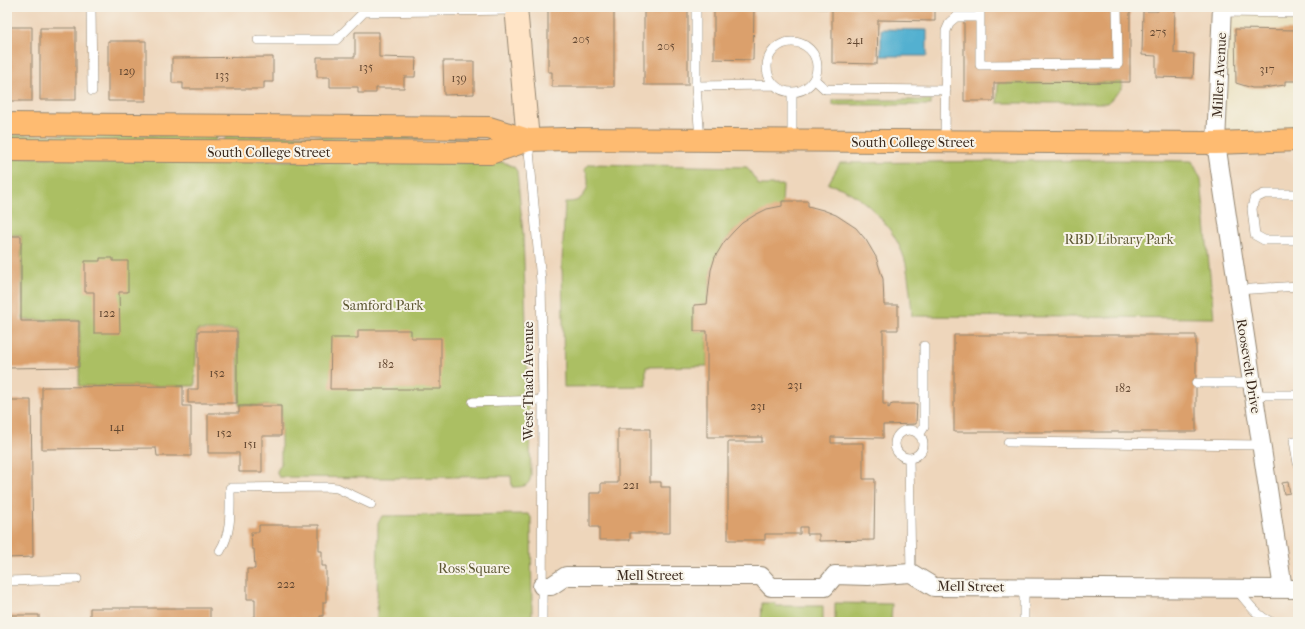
<svg xmlns="http://www.w3.org/2000/svg" width="1305" height="629" font-family="'IM FELL French Canon',serif">
  <style>
    .built { fill: #eed6bb }
    .green { fill: #abbf63; stroke: #737440 }
    .water { fill: #52b0d0; stroke: #466d77 }
    .building { fill: #dba06c }
    .lines { fill: none; stroke-linecap: round; stroke-linejoin: round }
    .lane-casing { stroke: #948671; stroke-width: 10 }
    .street-casing { stroke: #948671; stroke-width: 20 }
    .secondary-casing { stroke: #948671; stroke-width: 24 }
    .primary-casing { stroke: #948671; stroke-width: 24 }
    .lane { stroke: #fff; stroke-width: 9 }
    .street { stroke: #fff; stroke-width: 18 }
    .secondary { stroke: #ffe4c6; stroke-width: 22 }
    .primary { stroke: #febb71; stroke-width: 22 }
    .labels { text-anchor: middle; stroke-width: 4; stroke-linejoin: round; paint-order: stroke }
    .number-label { font-size: 12px; fill: #634832 }
    .street-label { font-size: 14px; fill: #3b2a1e; stroke: #f7f3e8 }
    .park-label { font-size: 14px; fill: #5d5733; stroke: #f7f3e8 }
  </style>
  <rect width="100%" height="100%" fill="#f7f3e8"/>
  <filter id="ink" filterUnits="userSpaceOnUse"><feTurbulence type="fractalNoise" baseFrequency=".025" numOctaves="2"/><feDisplacementMap in="SourceGraphic" scale="8" xChannelSelector="R" yChannelSelector="G"/><feConvolveMatrix kernelMatrix="1 2 1 2 8 2 1 2 1" color-interpolation-filters="sRGB"/></filter>
  <filter id="wash" filterUnits="userSpaceOnUse"><feTurbulence type="fractalNoise" baseFrequency=".012" numOctaves="4" result="noise"/><feDisplacementMap in="SourceGraphic" scale="16" xChannelSelector="R" yChannelSelector="G"/><feGaussianBlur stdDeviation="0.9" result="paint"/><feColorMatrix in="noise" values="0 0 0 0 0 0 0 0 0 0 0 0 0 0 0 0 0 1.4 0 .05"/><feComposite in="paint" operator="in"/></filter>
  <g filter="url(#wash)">
    <rect width="100%" height="100%" fill="#ece3c4"/>
    <path class="built" d="M7,7H1222L1216,143L1298,141V622H7Z"/>
    <path class="green" d="M1122,82V89L1107,103H997L998,83Z
      M833,100H931V105H833Z
      M7,135H218L215,142H7Z
      M227,135L476,138L223,142Z
      M7,157L444,163L503,162L514,167L517,171L523,233L531,474C530,487 523,487 512,487L511,476L394,478L279,477L277,474V471L281,464V406L239,405L238,330H197L195,386H79L80,320H23L21,235H7Z
      M1115,160L1192,161L1201,179L1214,318L912,316C911,299 909,281 906,264C899,235 872,203 845,190C840,187 834,186 828,184L840,163Z
      M590,164L747,167L759,185H783L782,206L755,215L733,232L724,242L711,270L707,304L694,306V331H707V366L646,367V386L564,387L562,262L565,202C569,202 574,202 578,200C589,193 591,178 584,169Z
      M524,514H528L531,517L532,622H377L378,523L382,516Z
      M762,603H775L776,606H823V622H761Z
      M835,603L892,604L891,622H835Z"/>
    <path class="water" d="M881,29L927,30V56H881Z"/>
    <g id="blocks">
      <path class="building" d="M548,7H614V87H552V72H548Z
        M644,7H688V85H644Z
        M714,7H754L753,60L714,59Z
        M794,7H935V21L878,20L877,64L832,63V9L794,8Z
        M964,7H1130V82L994,83V101H964Z
        M1158,7H1175L1174,53L1194,54L1193,78L1156,77V56L1142,55L1143,11H1158Z
        M7,27H32V101H7Z
        M40,28H76V100H40Z
        M1235,29L1298,30V81H1285V85L1263,88H1252L1236,83Z
        M355,32H379V57L416,58L415,77H404V88H376V93H358V87H330V77H317V57H355Z
        M108,41H146V101H108Z
        M273,57V82H264V89H183V83H172V58Z
        M443,61H474V94L444,95Z
        M782,201H808V206L823,210L836,215L856,228L866,240L876,257L883,279L884,305H898V330H883V404H888V408L890,407V405L893,404H917L916,424L883,425V438L831,437V443H863V479H875L874,540L819,541V534H807V527H800V534H765V540H728V442H762V437H707V331H694V305L707,304L711,270L715,257L724,242L733,232L742,223L755,215L767,209L782,206Z
        M7,236H21V321H79V367L7,368Z
        M100,258H113V261H128V292H119L120,333H94V292H85V261H100Z
        M358,330H411V338H441V389H330L331,338H358Z
        M198,331H237V403H188V389H198Z
        M954,335H1196V432H954Z
        M183,386V406H191V456H157L156,448L42,449V387Z
        M7,400H31L33,557L7,558Z
        M239,406H281V436H262V472H239V453H208V413H239Z
        M618,429H650V482H661V487H670V533H630V540H599V527H590V493H601V483H618Z
        M1288,482L1290,493L1284,494L1282,483Z
        M259,525H319V551H322V566H326V602H323V616H320V622H252V617H255V599H247V569H255L254,549H252L251,532H259Z
        M90,608H210V622H90Z
        M7,615H39V622H7Z"/>
    </g>
  </g>
  <g filter="url(#ink)">
    <use href="#blocks" fill-opacity="0" stroke="#948671" stroke-width="1"/>
    <g class="lines">
      <g class="lane-casing">
        <path id="lane" d="M91,7L92,91
          M696,7V86L700,140
          M980,7V65L1118,64L1117,7
          M1222,12L1298,13
          M258,40H336L364,12L517,10
          M767 67a25 25 0 1 1 50 0a25 25 0 1 1-50 0Z
          M814,79L825,89L946,90
          M696,86L774,85
          M792,92V141
          M528,140L541,281L543,400L542,622
          M945,142L946,31L950,22L956,17H980
          M1298,194H1264L1254,199L1252,209L1255,235L1264,240H1298
          M1237,290L1298,286
          M1196,383H1252
          M1254,395H1298
          M473,402L543,400
          M895 444a14 14 0 1 1 28 0a14 14 0 1 1-28 0Z
          M919,435L924,427V346
          M1298,441H1294L1298,463
          M1008,442L1261,445
          M909,458L911,573
          M220,551C232,532 230,509 230,488L327,487L337,488L371,504
          M7,581L77,579
          M1236,589C1247,601 1256,616 1271,622
          M1024,622V586"/>
      </g>
      <g class="street-casing">
        <path id="street" d="M1222,7L1216,143L1283,589
          M542,586H551L566,576H761L771,587H825L835,575L868,576L911,573L934,587L1298,589"/>
      </g>
      <g class="secondary-casing">
        <path id="secondary" d="M516,7L528,140"/>
      </g>
      <g class="primary-casing">
        <path id="primary" d="M7,124L489,128L528,140
          M7,150L490,153L528,140L567,139L1216,143L1298,140"/>
      </g>
      <use href="#lane" class="lane"/>
      <use href="#street" class="street"/>
      <use href="#secondary" class="secondary"/>
      <use href="#primary" class="primary"/>
    </g>
  </g>
  <g class="labels">
    <g class="number-label">
      <text x="1158" y="36">275</text>
      <text x="581" y="43">205</text>
      <text x="855" y="44">241</text>
      <text x="666" y="50">205</text>
      <text x="366" y="71">135</text>
      <text x="1267" y="73">317</text>
      <text x="127" y="75">129</text>
      <text x="222" y="79">133</text>
      <text x="459" y="82">139</text>
      <text x="107" y="317">122</text>
      <text x="386" y="368">182</text>
      <text x="217" y="377">152</text>
      <text x="795" y="389">231</text>
      <text x="1123" y="392">182</text>
      <text x="758" y="410">231</text>
      <text x="117" y="431">141</text>
      <text x="224" y="437">152</text>
      <text x="250" y="448">151</text>
      <text x="631" y="489">221</text>
      <text x="286" y="588">222</text>
    </g>
    <g class="street-label">
      <text transform="translate(1219 75) rotate(-87)" y="5">Miller Avenue</text>
      <text x="913" y="147">South College Street</text>
      <text x="269" y="157">South College Street</text>
      <text transform="translate(1249 366) rotate(81)" y="5">Roosevelt Drive</text>
      <text transform="translate(528 381) rotate(-90)" y="5">West Thach Avenue</text>
      <text x="650" y="580">Mell Street</text>
      <text transform="translate(971 586) rotate(1)" y="5">Mell Street</text>
    </g>
    <g class="park-label">
      <text x="1119" y="244">RBD Library Park</text>
      <text x="383" y="310">Samford Park</text>
      <text x="474" y="573">Ross Square</text>
    </g>
  </g>
  <rect width="1305" height="629" fill="none" stroke="#f7f3e8" stroke-width="24"/>
</svg>
